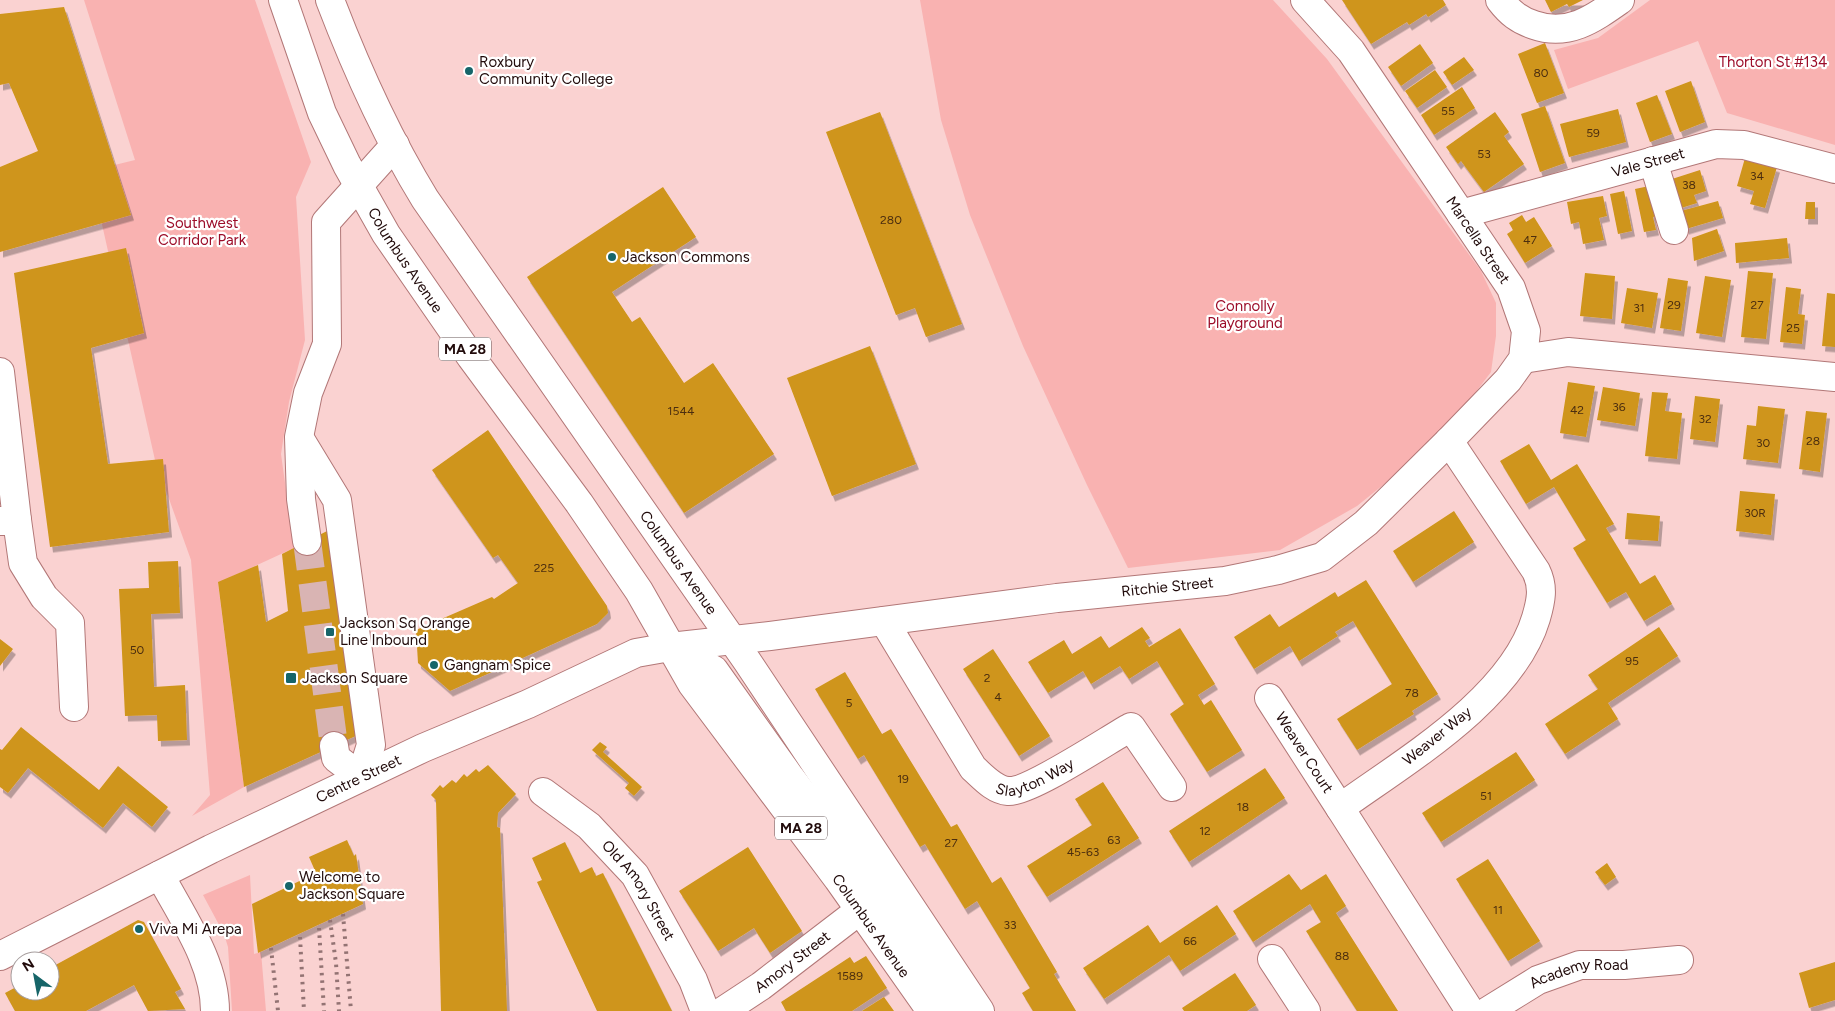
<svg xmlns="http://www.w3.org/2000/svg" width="1835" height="1011" font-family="Figtree,sans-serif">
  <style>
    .green { fill: #f9b2b1 }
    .building { fill: #cf951a; filter: url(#shadow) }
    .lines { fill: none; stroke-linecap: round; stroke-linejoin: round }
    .minor-tunnel { stroke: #d9b4b3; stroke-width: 28; stroke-dasharray: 28 14; stroke-linecap: butt }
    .minor-casing { stroke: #b27777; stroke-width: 30 }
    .major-casing { stroke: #b27777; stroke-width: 30 }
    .minor { stroke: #fff; stroke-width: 28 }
    .major { stroke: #fff; stroke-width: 28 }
    .rail { stroke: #937373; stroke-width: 4; stroke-dasharray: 2.5 5; stroke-linecap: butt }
    .poi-dot { fill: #166569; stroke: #fff; stroke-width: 2 }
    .labels { text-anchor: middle; stroke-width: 4.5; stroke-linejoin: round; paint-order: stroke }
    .number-label { font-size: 12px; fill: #4c2e0f }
    .shield { fill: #fff; stroke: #645454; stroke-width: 1 }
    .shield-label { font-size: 14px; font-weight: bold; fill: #210b0b }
    .poi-label { font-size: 15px; fill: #210b0b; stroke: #fff; text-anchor: start }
    .park-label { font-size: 15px; fill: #9c0d29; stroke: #fff }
    .street-label { font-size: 15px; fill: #210b0b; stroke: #fff }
  </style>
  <defs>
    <filter id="shadow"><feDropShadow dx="3" dy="5.5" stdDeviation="0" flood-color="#0004"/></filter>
  </defs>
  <rect width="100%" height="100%" fill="#fad2d1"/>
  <path class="green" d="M84,0H255L311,162L296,197L305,340L289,402L281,454L294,548L218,583L244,787L192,816L210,795L191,560L155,460L90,171L135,160Z
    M920,0H1273L1327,59L1481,271L1496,303V336L1491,372L1440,439L1357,506L1280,550L1128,568L1087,485L1023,346L970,215L941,120Z
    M1650,0H1835V145L1727,113L1698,41L1568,89L1554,50L1598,38Z
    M250,875L254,954L261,952L266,1011H232L228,947L224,934L203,895Z"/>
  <path class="building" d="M1342,0H1443L1446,5L1428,17L1426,14L1409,25L1407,22L1371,44Z
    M1545,0H1583L1569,7L1567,4L1551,12Z
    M64,7L131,215L0,252V167L38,151L9,83L0,85V14Z
    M1545,43L1564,93L1537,103L1518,54Z
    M1420,44L1433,63L1401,86L1388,67Z
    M1464,57L1474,70L1452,85L1443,72Z
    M1435,70L1447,87L1417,108L1405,91Z
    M1691,81L1705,122L1680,132L1665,91Z
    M1462,87L1475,108L1434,135L1421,115Z
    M1657,95L1672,134L1650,142L1636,103Z
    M1545,106L1565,163L1540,172L1521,114Z
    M1618,109L1626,142L1569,157L1560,124Z
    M880,112L962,324L926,337L915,308L896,315L826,132Z
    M1495,112L1509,132L1504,136L1524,164L1484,192L1461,161L1458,164L1446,147Z
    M1745,158L1777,167L1765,208L1750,204L1754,191L1737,186Z
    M1700,170L1706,191L1694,195L1697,203L1681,208L1672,179Z
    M1654,185L1660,215L1653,217L1656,230L1644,232L1635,189Z
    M663,187L696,237L612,292L632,322L640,317L684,383L713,363L774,454L684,513L527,277Z
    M1624,191L1632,231L1618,234L1610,194Z
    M1603,196L1607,216L1599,218L1604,240L1583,244L1579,222L1571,224L1567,202Z
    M1718,201L1723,218L1686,229L1681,211Z
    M1806,202H1815V219H1805Z
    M1522,215L1526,222L1534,217L1552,246L1525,263L1507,234L1513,230L1509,223Z
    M1717,229L1724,251L1694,261L1692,238Z
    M1787,238L1789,258L1736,263L1735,243Z
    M126,248L144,333L91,348L108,464L163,459L169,532L50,547L14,273Z
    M1748,271L1773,273L1766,339L1741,337Z
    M1585,273L1615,276L1612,319L1580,316Z
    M1705,276L1731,280L1722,337L1696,333Z
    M1668,278L1688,281L1681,331L1660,328Z
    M1786,287L1801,289L1798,314L1805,315L1802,344L1780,342Z
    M1627,288L1658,293L1652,328L1621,323Z
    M1827,293L1835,294V347L1822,346Z
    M870,346L916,464L832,496L787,378Z
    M1568,382L1595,386L1586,437L1560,433Z
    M1603,387L1640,393L1635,426L1597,420Z
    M1652,392L1668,393L1665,411L1682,413L1677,459L1645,456Z
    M1695,396L1720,399L1715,442L1690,439Z
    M1758,406L1785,409L1778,463L1743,459L1747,425L1756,426Z
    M1806,411L1827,413L1820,472L1799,469Z
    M488,430L607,606L608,613L597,624L450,691L418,663L416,630L492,597L494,599L518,583L498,555L493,558L432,470Z
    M1529,444L1551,480L1577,464L1614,524L1606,528L1640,584L1655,575L1672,604L1644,621L1626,592L1607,603L1573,548L1586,540L1554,487L1526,504L1500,461Z
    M1740,491L1775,494L1771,535L1736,531Z
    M1454,511L1474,542L1413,582L1393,551Z
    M1627,513L1660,516L1658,541L1625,539Z
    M331,529L360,734L244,787L218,582L258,565L266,622L288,611L282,554Z
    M178,561L180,613L151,614L154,687L185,685L187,740L158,741L157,715L125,716L119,589L149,588L148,562Z
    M1366,580L1438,694L1412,711L1414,714L1357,750L1337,719L1392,684L1353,621L1335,632L1338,636L1299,661L1290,646L1254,669L1234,637L1270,614L1279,627L1335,592L1338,597Z
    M1142,627L1150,638L1145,641L1149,647L1180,628L1215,684L1198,695L1204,705L1211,700L1242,750L1207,772L1170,714L1184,704L1157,661L1129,679L1120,666L1091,684L1083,671L1048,693L1028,662L1064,640L1072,654L1101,636L1109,648Z
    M1659,627L1678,656L1608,703L1618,719L1565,754L1545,724L1598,689L1588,675Z
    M0,639L13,649L0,666Z
    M993,649L1050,736L1019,756L963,669Z
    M845,672L882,734L891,729L951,827L957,824L992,883L1001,877L1057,972L1054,974L1076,1011H1033L1022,993L1030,988L977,901L965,909L925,844L920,847L864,755L858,759L815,689Z
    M21,727L99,790L118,766L168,807L152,827L123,803L103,828L28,768L8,793L0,787V749L2,750Z
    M600,742L607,747L603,752L642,787L634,796L625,788L629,783L592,750Z
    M1516,752L1535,780L1441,842L1422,813Z
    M488,765L516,794L498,813L497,827L500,828L507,1011H441L436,800L431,795L440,785L443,788L452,780L456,783L464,774L467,777L476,769L479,772Z
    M1265,768L1285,798L1189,862L1169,831Z
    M1103,782L1139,838L1047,897L1027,866L1092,825L1075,799Z
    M347,840L354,856L356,854L363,904L258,953L252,904L316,873L309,857Z
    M565,842L580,873L592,867L596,876L603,873L672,1011H597L537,882L542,880L532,858Z
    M748,847L802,931L770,953L754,928L718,951L679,891Z
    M1488,859L1540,941L1508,961L1456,879Z
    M1607,863L1616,877L1605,885L1595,872Z
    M1289,874L1301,890L1326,874L1346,906L1336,913L1398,1011H1357L1306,931L1321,922L1310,904L1253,942L1233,911Z
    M1217,905L1236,934L1180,971L1169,955L1104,999L1083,968L1148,925L1160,943Z
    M138,920L144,922L181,989L175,992L185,1009L148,1011L134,985L86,1011H15L5,993L20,985V991H50V968Z
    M866,956L887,988L852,1011H786L781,1002L850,957L854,963Z
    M1835,962V1000L1809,1008L1799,973Z
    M1235,973L1256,1005L1247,1011H1184L1182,1008Z
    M884,997L894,1011H862Z"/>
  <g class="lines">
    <path class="minor-tunnel" d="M307,541L334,746"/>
    <g class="minor-casing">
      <g id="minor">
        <path d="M1500,0C1510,13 1519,20 1534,25C1568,37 1593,19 1620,0"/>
        <path d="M1653,161L1674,230"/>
        <path id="s1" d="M1461,214L1716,144L1744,145L1835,169"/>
        <path d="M1523,359L1568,352L1835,377"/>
        <path d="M0,372L17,520"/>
        <path d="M300,439L337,500L371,745L361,777L336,758L334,746"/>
        <path d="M1449,441L1536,571C1544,587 1541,601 1536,618C1512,699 1405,761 1340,808L1470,1011"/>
        <path d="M0,521L17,520L23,563L44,597L70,623L74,707"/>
        <path d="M307,541L301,499L299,437L308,393L327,344L326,222L395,145"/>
        <path id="s2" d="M884,621L973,768C983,777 994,790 1008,791C1029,793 1109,739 1131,727L1172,787"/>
        <path id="s3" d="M670,647L770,636L1057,598L1225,581L1278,570L1322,557L1366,523L1449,441L1508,380L1523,359L1526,331L1511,288L1351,51L1305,0"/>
        <path d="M670,647L714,670L790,777L860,870L952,1011"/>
        <path id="s4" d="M1269,698L1340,808"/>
        <path id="s5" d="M543,792L589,826L635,875L693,980L705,1011"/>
        <path d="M160,875C182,917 215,962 215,1011"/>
        <path d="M1272,959L1306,1011"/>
        <path id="s6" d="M723,1011L761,986L860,910"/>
        <path id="s7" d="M1488,1011L1538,980L1580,965H1624L1679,960"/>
      </g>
    </g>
    <g class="major-casing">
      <g id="major">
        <path id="s8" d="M283,0L322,113L347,165L386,234L471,357L579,503L639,591L692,684L838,879L931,1011"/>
        <path id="s9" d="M330,0C356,68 387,137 425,199L747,661L980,1011"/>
        <path id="s10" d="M0,956L211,849L423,748L528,704L636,653L670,647"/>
      </g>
    </g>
    <use href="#minor" class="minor"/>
    <use href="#major" class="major"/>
    <path class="rail" d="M343,914L351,1011
      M330,920L336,963L339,1011
      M319,928L324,1011
      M300,937L304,1011
      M271,948L278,1011"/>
  </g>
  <g class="poi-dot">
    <circle cx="469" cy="71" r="5"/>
    <circle cx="612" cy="257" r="5"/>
    <rect x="325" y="627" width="10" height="10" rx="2.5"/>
    <circle cx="434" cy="665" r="5"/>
    <rect x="285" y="672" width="12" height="12" rx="2.5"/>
    <circle cx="289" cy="886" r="5"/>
    <circle cx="139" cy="929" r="5"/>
  </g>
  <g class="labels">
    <g class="number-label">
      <text x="1541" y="77">80</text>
      <text x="1448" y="115">55</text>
      <text x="1593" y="137">59</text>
      <text x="1484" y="158">53</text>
      <text x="1757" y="180">34</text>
      <text x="1689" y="189">38</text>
      <text x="891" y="224">280</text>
      <text x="1530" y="244">47</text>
      <text x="1674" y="309">29</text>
      <text x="1757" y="309">27</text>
      <text x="1639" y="312">31</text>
      <text x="1793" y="332">25</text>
      <text x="1619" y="411">36</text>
      <text x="1577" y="414">42</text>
      <text x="681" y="415">1544</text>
      <text x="1705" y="423">32</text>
      <text x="1813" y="445">28</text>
      <text x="1763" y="447">30</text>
      <text x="1755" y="517">30R</text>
      <text x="544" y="572">225</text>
      <text x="137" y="654">50</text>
      <text x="1632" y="665">95</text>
      <text x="987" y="682">2</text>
      <text x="1412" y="697">78</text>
      <text x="998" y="701">4</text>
      <text x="849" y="707">5</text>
      <text x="903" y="783">19</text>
      <text x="1486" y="800">51</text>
      <text x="1243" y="811">18</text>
      <text x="1205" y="835">12</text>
      <text x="1114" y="844">63</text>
      <text x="951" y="847">27</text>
      <text x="1083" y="856">45-63</text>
      <text x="1498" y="914">11</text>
      <text x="1010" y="929">33</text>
      <text x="1190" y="945">66</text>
      <text x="1342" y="960">88</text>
      <text x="850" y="980">1589</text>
    </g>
    <g class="shield">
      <rect x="439" y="337.5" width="52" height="23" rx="4"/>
      <rect x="775" y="816.5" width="52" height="23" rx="4"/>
    </g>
    <g class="shield-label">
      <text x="465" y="354">MA 28</text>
      <text x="801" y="833">MA 28</text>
    </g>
    <g class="poi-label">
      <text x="479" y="67">Roxbury<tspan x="479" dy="17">Community College</tspan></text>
      <text x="622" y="262">Jackson Commons</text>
      <text x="340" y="628">Jackson Sq Orange<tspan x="340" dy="17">Line Inbound</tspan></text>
      <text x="444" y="670">Gangnam Spice</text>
      <text x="302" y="683">Jackson Square</text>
      <text x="299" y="882">Welcome to<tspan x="299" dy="17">Jackson Square</tspan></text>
      <text x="149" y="934">Viva Mi Arepa</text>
    </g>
    <g class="park-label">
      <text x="1773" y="67">Thorton St #134</text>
      <text x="202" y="228">Southwest<tspan x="202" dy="17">Corridor Park</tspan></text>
      <text x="1245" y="311">Connolly<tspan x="1245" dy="17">Playground</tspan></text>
    </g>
    <g class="street-label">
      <text dy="5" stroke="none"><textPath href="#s1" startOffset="194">Vale Street</textPath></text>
      <text transform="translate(1478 240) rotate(56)" y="5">Marcella Street</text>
      <text dy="5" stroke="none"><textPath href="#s8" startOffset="289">Columbus Avenue</textPath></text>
      <text dy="5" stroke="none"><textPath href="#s9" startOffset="664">Columbus Avenue</textPath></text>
      <text dy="5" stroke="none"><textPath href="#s3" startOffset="501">Ritchie Street</textPath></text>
      <text transform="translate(1437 736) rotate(-39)" y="5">Weaver Way</text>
      <text dy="5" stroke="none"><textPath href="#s4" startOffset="65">Weaver Court</textPath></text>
      <text dy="5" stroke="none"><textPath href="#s2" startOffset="244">Slayton Way</textPath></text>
      <text dy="5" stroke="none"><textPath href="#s10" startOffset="400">Centre Street</textPath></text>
      <text dy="5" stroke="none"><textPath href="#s5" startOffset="139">Old Amory Street</textPath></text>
      <text dy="5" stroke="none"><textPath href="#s8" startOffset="1102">Columbus Avenue</textPath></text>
      <text dy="5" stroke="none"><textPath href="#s6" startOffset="85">Amory Street</textPath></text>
      <text dy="5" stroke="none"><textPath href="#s7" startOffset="101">Academy Road</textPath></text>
    </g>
  </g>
  <g transform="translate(35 976) rotate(328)"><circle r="24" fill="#ffffff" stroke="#a69d9d"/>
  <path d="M0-4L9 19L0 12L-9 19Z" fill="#166569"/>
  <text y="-8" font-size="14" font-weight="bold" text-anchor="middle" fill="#210b0b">N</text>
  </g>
</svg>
